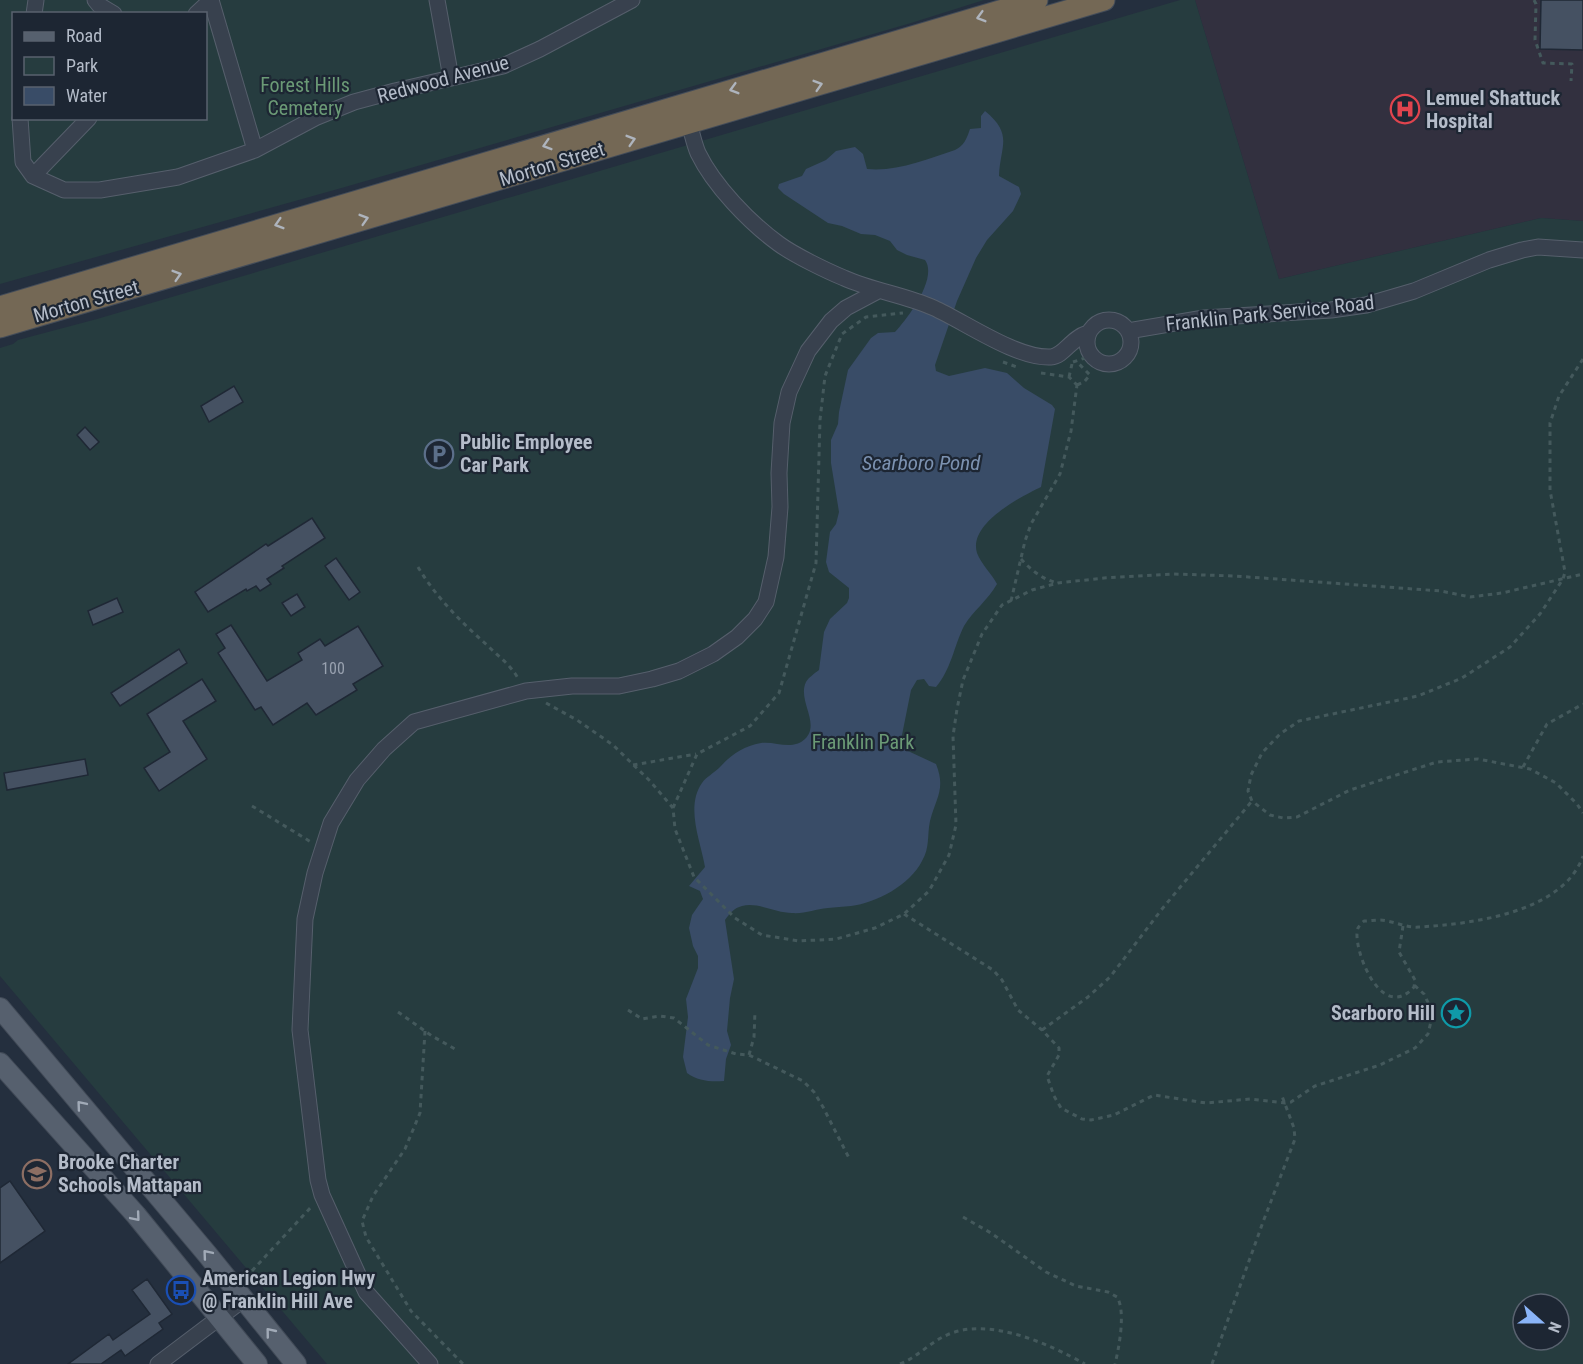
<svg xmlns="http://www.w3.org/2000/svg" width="1583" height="1364" font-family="'Roboto Condensed',sans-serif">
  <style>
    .medical { fill: #32303f }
    .green { fill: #263c3f; fill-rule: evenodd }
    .water { fill: #394c67 }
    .building { fill: #455162; stroke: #1f2835; stroke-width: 1.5 }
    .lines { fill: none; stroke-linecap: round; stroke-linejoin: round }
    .minor-casing { stroke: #565f6c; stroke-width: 17 }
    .major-casing { stroke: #414a57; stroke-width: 22 }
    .highway-casing { stroke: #434c59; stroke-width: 23 }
    .path { stroke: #44595c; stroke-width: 3; stroke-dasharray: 4.5 4.5; stroke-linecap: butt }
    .minor { stroke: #38414e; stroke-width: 15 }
    .major { stroke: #56606e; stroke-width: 20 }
    .highway { stroke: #746855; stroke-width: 21 }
    .oneway { stroke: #aeb4bd }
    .oneway2 { stroke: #a1aab7 }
    .labels { text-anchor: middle; stroke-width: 4.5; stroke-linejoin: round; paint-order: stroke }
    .number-label { font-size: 16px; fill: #98a1af }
    .street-label { font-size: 20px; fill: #b4bcc9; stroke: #1d2633 }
    .park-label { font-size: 20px; fill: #6b9a76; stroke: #1d2633 }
    .poi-label { font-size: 20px; font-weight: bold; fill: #b4bcc9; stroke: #1d2633; text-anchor: start }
    .water-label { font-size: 21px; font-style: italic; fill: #7c92b1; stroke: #1d2633 }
  </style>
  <rect width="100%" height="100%" fill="#242f3e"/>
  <path class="medical" d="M1195,0H1583V221L1541,218L1279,279Z"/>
  <path class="green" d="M0,0H984L911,23L345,187L0,284ZM14,14H206V118H14Z
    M1180,0H1195L1279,279L1541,218L1583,221V1364H327L0,976V348L13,344L18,340L97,319ZM1523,1304H1559V1340H1523Z"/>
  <path class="water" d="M985,111C1014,135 1000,146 999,176L1019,187L1021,194L1013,211L987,240L976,258L957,301L935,365L936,371L949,376L985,368L1007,373L1024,388L1052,405L1055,409L1041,487C1020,497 968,524 977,553C981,564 992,574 997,584C988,600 973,611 964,626C954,646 951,670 936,687L929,686L924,679L917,680L911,690L901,740L908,751L936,764C946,789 936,798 930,821C927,835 930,848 922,861C910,885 876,903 851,906C843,907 835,907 828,908C815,909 805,914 792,913C776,913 758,902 742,906C734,908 730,913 725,920L734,979L730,998L727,1031L731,1045L726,1059L724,1081C710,1082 698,1081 687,1073L683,1057L688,1017L686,999L698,968V956L693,946L689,928L692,915L703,899L700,891L689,886L705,867C701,842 685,807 702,783C706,777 714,773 719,768C731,755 743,746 761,743C776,741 792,751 805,739C821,724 797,700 806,682C808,678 815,673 819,670L824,632L830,619L847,603L849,598V588L829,572L826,562L830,532L836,524L839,512L831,463V440L838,424L839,412L848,370L871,338L878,333L895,332C908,318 938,278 925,260L907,255L897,250L890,241L875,235L861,234L842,226L828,223L784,194L778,188L779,184L802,176L806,169L826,160L836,151L855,147L863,154L867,169C897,172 927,159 955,150C964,146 967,138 970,129L981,128V116Z"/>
  <path class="building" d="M1541,0H1583V50L1540,49Z
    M234,386L243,402L209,422L201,406Z
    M85,427L99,442L90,450L77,435Z
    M312,518L325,538L282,566L284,568L267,579L271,584L260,591L256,586L247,591L246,589L208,612L195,592L266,544L268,546Z
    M336,558L360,592L349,600L325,566Z
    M297,594L305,607L291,616L282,603Z
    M117,598L123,612L93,625L88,611Z
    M231,625L267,681L302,660L298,653L320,639L325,646L358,626L383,666L353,684L357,690L316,715L307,703L273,725L261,707L255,710L218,653L225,648L216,634Z
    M179,649L187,663L120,706L111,693Z
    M202,679L216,701L183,721L207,759L159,791L144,768L170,752L147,714Z
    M85,759L88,775L7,790L4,773Z
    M10,1181L45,1231L0,1263V1188Z
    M147,1279L172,1314L159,1323L163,1329L125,1356L121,1350L101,1364H68L109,1334L113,1340L150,1314L132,1290Z"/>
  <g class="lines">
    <g class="minor-casing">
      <path id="minor" d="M95,0L99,5L114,14
        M211,0L255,150
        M437,0L451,78
        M34,14L36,0
        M196,14L211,0
        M20,118L23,162L33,176L64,190H100L178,177L255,150L317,117L354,102L395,91L503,66L540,49L632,0
        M689,123C692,133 694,144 698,153C714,186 750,223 779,244C794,255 827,271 844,278C873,291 905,295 934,308C965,322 1017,359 1051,357C1064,356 1071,338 1088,333
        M33,176L89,118
        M1087 342a22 22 0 1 1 44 0a22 22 0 1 1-44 0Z
        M1128,331L1204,318L1331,310L1366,305L1414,291L1489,260L1522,250L1538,247L1583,250
        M158,1364L244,1299
        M430,1364L366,1292L322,1195L318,1180L300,1030L305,919L315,873L331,823L357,780L384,749L414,722L526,691L572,686H619L652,679L679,671L713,654L737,637L755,619L766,602L776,557L780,507L779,473L782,423L789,392L808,351L831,321L846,308L878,291"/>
    </g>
    <g class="major-casing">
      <path id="major" d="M0,1008L207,1254L296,1364
        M0,1063L136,1215L257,1364"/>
    </g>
    <g class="highway-casing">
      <path id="highway" d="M0,307L1037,0
        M0,327L1104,0"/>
    </g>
    <path class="path" d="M1534,0L1536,4L1535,40L1543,63L1572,64L1571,81
      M1583,359L1559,396L1550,423V490L1565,572L1563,579L1540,614L1510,647L1462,678L1418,696L1299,721L1280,734L1262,753L1251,775L1248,791L1252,801L1270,815L1283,818L1297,817L1350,790L1412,770L1437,762L1478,759L1530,769L1556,783L1577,804L1583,813
      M1003,362L1017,367
      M1073,362L1091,356
      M1041,373L1069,377L1077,385
      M1069,377L1072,364
      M1077,385L1084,382L1090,375L1077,362
      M1021,559C1031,570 1042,579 1057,583
      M418,567C435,596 462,623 487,645C499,657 511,665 519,680
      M1011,601L1025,541L1031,524L1060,474L1071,431L1077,385
      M546,703L577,720L613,745L650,781L673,808L675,829L694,877L735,918L762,935L799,941L836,939L875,928L904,914L929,891L949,855L956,825L953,736L957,709L963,680L982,634L1002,605L1032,590L1058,583L1104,578L1174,574L1235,576L1441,591L1470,597L1502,593L1583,574
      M633,765L696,754
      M1523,767L1547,724L1583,704
      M252,806L311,842
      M673,808L697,754L750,726L779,693L816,563L820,420L825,376L842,334L866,317L903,313
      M904,914L993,970L1002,980L1018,1010L1042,1030L1059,1048V1055L1047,1076L1054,1096L1061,1108L1082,1119L1091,1120L1114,1115L1154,1095L1206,1103L1250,1099L1285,1103L1291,1102L1315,1086L1380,1065L1415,1048L1428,1034L1433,1013L1424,994L1414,985
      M1403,926L1399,952L1415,980L1414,987C1380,1025 1351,944 1358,928C1359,926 1363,922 1364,921C1372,921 1380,919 1387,921C1398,923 1408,928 1419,927C1471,924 1563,913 1583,856
      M628,1010L642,1019L660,1016L674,1018L708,1045L736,1054L749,1055L803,1081L814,1092L823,1107L849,1158
      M398,1012L432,1036L455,1049
      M1042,1030L1088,997L1110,977L1162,909L1252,801
      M425,1031L420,1113L405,1149L373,1196L362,1221L366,1237L411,1311L463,1364
      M749,1055L754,1037L755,1011
      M963,1217L991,1233L1046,1272L1076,1286L1108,1292L1117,1297C1126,1311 1119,1348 1115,1364
      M249,1279L250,1273L313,1205
      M900,1364C918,1357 930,1342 947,1335C988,1316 1049,1344 1085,1364
      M1212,1364L1263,1222L1295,1139L1294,1128L1282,1096"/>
    <use href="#minor" class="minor"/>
    <use href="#major" class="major"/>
    <use href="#highway" class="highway"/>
  </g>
  <defs><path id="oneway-chevron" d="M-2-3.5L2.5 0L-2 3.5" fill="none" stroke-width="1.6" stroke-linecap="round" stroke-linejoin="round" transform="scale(1.5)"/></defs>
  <g class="oneway">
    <use href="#oneway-chevron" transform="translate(981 17) rotate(164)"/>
    <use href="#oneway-chevron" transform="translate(818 85) rotate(-17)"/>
    <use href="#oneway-chevron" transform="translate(734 89) rotate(164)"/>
    <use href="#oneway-chevron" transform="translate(631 140) rotate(-17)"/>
    <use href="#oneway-chevron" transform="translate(547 145) rotate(163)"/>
    <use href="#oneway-chevron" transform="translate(364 219) rotate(-17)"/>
    <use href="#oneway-chevron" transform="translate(279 224) rotate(163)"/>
    <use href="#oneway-chevron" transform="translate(177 275) rotate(-17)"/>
  </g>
  <g class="oneway2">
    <use href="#oneway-chevron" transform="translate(81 1105) rotate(-130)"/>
    <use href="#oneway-chevron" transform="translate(136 1217) rotate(50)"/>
    <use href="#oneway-chevron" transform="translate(207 1254) rotate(-130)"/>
    <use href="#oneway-chevron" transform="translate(270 1332) rotate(-129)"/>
  </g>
  <defs>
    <g id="hospital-ring" transform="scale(1.5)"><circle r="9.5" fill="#1d2633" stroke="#e0444e" stroke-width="1.5"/><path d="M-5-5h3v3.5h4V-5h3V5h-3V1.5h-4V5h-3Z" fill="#e0444e"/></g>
    <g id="parking-ring" transform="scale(1.5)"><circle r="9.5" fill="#1d2633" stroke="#5c6f8a" stroke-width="1.5"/><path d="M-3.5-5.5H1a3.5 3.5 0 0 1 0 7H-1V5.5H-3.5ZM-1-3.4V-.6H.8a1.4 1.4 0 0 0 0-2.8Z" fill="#5c6f8a"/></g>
    <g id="sight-ring" transform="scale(1.5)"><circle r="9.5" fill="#1d2633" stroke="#0f9aa8" stroke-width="1.5"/><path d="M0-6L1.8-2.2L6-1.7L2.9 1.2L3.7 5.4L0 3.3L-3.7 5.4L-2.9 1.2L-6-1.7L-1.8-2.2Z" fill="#0f9aa8"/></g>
    <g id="school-ring" transform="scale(1.5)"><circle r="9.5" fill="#1d2633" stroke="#8d6e63" stroke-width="1.5"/><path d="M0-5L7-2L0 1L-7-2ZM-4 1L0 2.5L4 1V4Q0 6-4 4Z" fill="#8d6e63"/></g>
    <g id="bus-ring" transform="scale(1.5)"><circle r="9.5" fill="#1d2633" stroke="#1a4fb4" stroke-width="1.5"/><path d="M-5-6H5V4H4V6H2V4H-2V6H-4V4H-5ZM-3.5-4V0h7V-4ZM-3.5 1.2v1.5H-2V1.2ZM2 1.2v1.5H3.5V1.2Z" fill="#1a4fb4"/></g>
  </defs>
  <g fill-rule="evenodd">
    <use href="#hospital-ring" x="1405" y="109"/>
    <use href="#parking-ring" x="439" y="454"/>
    <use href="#sight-ring" x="1456" y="1013"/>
    <use href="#school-ring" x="37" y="1174"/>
    <use href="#bus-ring" x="181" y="1290"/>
  </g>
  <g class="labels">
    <g class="number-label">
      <text x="333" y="674">100</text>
    </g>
    <g class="street-label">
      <text transform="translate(443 79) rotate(-15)" y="7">Redwood Avenue</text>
      <text transform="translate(552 164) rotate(-17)" y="7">Morton Street</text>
      <text transform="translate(86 301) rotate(-16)" y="7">Morton Street</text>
      <text transform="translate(1270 313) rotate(-6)" y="7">Franklin Park Service Road</text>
    </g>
    <g class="park-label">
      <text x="305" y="92">Forest Hills<tspan x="305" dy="23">Cemetery</tspan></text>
      <text x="863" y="749">Franklin Park</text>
    </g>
    <g class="poi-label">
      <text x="1426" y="105">Lemuel Shattuck<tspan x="1426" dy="23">Hospital</tspan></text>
      <text x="460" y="449">Public Employee<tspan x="460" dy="23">Car Park</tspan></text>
      <text x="1435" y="1020" text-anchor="end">Scarboro Hill</text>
      <text x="58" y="1169">Brooke Charter<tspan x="58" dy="23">Schools Mattapan</tspan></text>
      <text x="202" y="1285">American Legion Hwy<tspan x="202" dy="23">@ Franklin Hill Ave</tspan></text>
    </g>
    <g class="water-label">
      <text x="921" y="470">Scarboro Pond</text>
    </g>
  </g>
  <rect x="12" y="12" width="195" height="108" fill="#1d2633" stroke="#59626f" stroke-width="1.5"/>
  <rect x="24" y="32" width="30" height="9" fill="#56606e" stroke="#59626f" stroke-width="1.5"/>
  <text x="66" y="42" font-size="18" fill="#b4bcc9">Road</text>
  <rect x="24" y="57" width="30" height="18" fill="#263c3f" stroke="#59626f" stroke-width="1.5"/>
  <text x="66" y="72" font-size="18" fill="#b4bcc9">Park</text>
  <rect x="24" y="87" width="30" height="18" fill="#394c67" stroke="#59626f" stroke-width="1.5"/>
  <text x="66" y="102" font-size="18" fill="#b4bcc9">Water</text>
  <g transform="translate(1541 1322) rotate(111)"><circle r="28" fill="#1d2633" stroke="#59626f" stroke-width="1.5"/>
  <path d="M0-4.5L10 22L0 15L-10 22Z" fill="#8ab4f8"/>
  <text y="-9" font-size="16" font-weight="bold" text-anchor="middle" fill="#b4bcc9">N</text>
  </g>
</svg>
